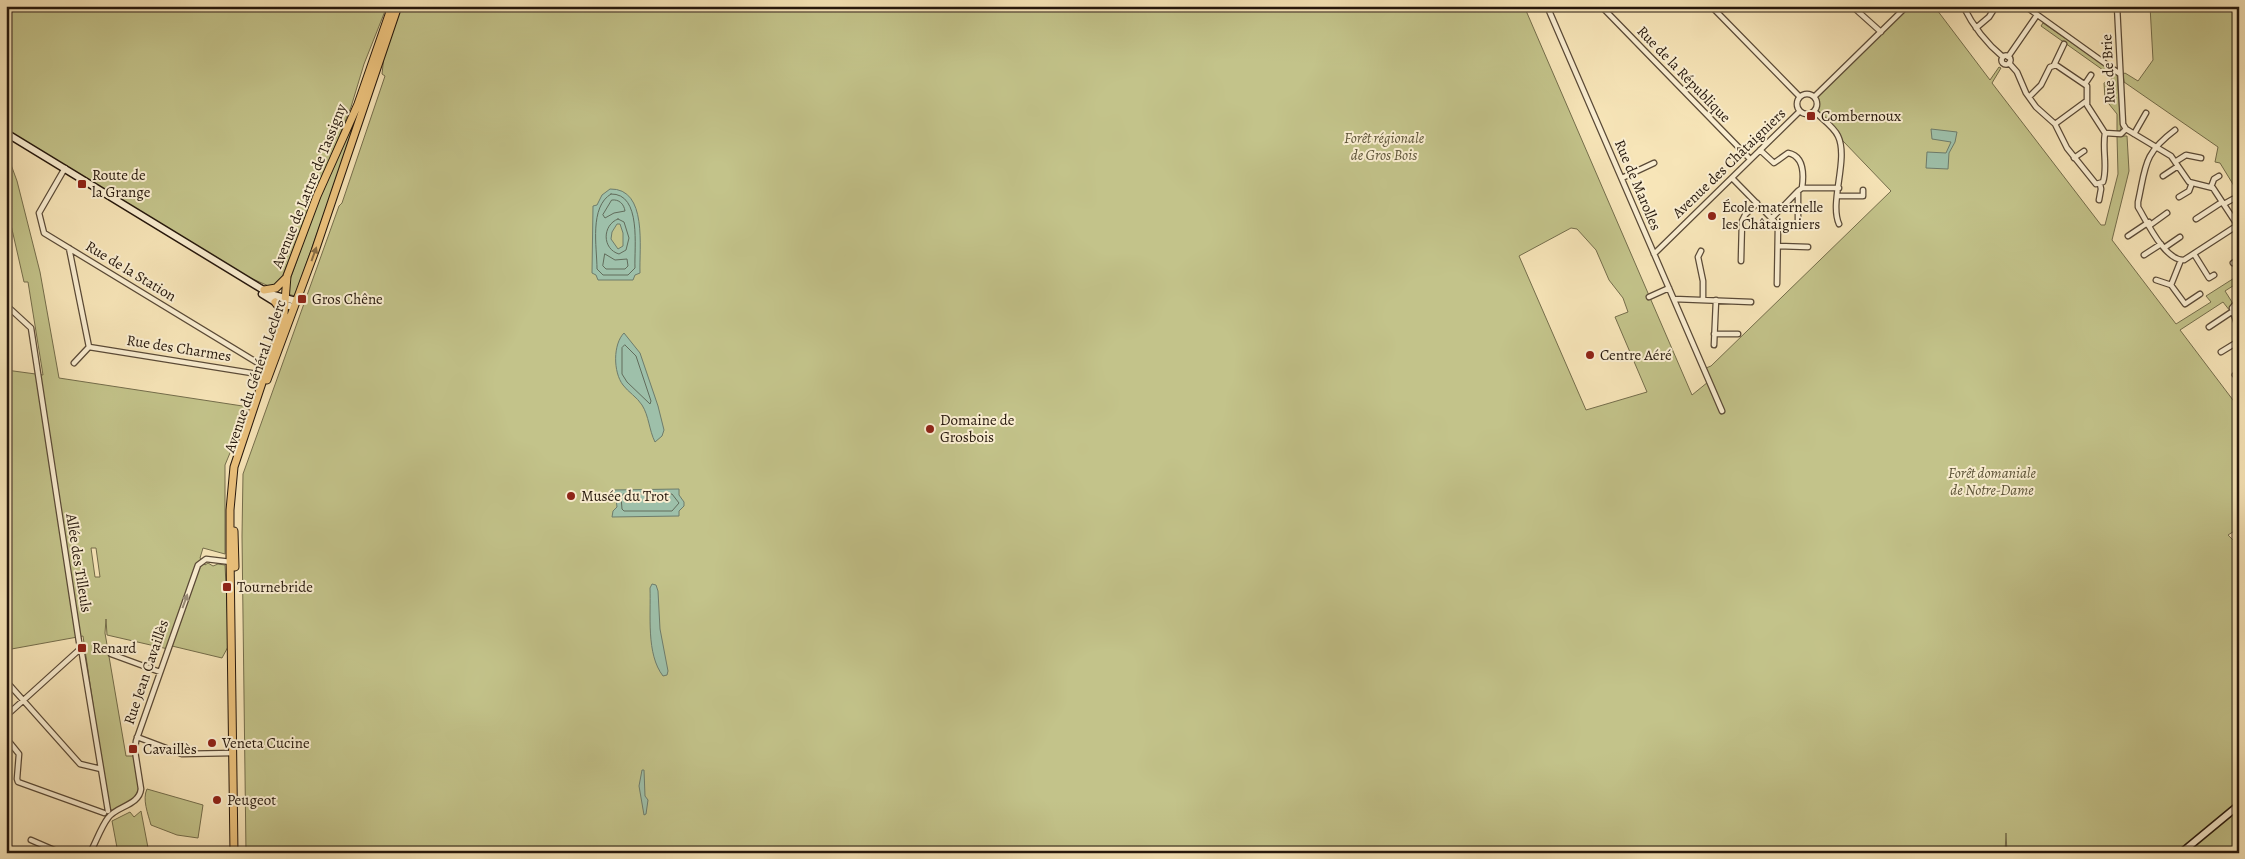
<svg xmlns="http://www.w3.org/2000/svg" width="2245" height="859" font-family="Alegreya,serif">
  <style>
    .green { fill: #c3c38a; stroke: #746d4b; fill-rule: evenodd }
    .water { fill: #9ec0aa; stroke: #6e7c6b; fill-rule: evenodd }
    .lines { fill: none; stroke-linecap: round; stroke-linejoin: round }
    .shore { stroke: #626c5b; stroke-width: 1 }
    .street-casing { stroke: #5a4a37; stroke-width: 7 }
    .secondary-casing { stroke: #25170c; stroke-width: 9 }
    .primary-casing { stroke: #25170c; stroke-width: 9 }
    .street { stroke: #faeed1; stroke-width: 4.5 }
    .secondary { stroke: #faeed1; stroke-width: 6 }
    .primary { stroke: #ecc27c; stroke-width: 7 }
    .oneway { fill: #886c44 }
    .oneway2 { fill: #9a8d78 }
    .poi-dot { fill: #8f2418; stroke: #faeed1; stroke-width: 2 }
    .labels { text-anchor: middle; stroke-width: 4; stroke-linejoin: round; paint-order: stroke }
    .street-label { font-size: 15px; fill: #25170c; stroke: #faeed1 }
    .poi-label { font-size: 15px; fill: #25170c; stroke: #faeed1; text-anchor: start }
    .park-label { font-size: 15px; font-style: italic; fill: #5c5338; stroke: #faeed1 }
  </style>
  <rect width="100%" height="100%" fill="#f7e5b8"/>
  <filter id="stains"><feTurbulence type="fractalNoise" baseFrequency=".004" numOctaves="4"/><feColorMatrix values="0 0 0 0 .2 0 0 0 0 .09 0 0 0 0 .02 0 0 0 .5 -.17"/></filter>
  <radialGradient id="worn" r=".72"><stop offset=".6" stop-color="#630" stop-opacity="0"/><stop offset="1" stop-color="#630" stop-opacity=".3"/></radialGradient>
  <path class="green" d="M6,6H387L364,64L351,107L282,277L276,285L271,287L239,273L44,155L6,129Z
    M401,6H1524L1692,395L1708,382L1706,368L1711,366L1891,191L1819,116L1816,98L1907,6H1934L1990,80L1999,67L2001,68L1992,83L2101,225H2105L2118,174L2117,136H2127L2129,171L2112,240L2176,324L2211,302L2206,296L2239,275V282L2225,291L2232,302L2230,311L2223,302L2180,330L2239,408V528L2228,535L2239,546V853H2007L2006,833L2005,853H246L242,536L243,474L339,206L342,203L385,76L382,74L384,56ZM1571,228L1577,229L1596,250L1609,280L1623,298L1628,312L1615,317L1647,392L1586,410L1519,256Z
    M2150,6H2239V194L2220,163L2215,162L2218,147L2124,82L2123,74L2125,73L2138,81L2153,60Z
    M2043,23L2117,74L2121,128L2120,131H2117V114L2105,99L2104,83L2112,79L2110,75L2041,26Z
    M363,97L364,100L295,296L288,294L289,283L322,189Z
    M6,151L17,181L40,272L59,378L249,407L225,465V554L203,548L200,558L205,565L208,563L213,566L218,564L225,565L229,645L222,658L172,646L168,649L107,635L106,619L105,633L126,756H133C140,791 146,793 113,811L110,809L106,793L83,636L6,650V370L43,375L28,282H24L6,203ZM91,548H96L100,577H95Z
    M147,789L203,805L198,838L177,835L151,825C148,814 142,799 147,789Z
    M141,811L149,853H118L112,821L130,812L134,817Z"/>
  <path class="water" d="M1931,129L1957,132L1955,142L1949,153L1948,169L1926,168L1927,152L1946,153L1951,142L1932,139Z
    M610,189C648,188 639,248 640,273L635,275L633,280H598L596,275L592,273L593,206L597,205L602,195ZM617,224H620L623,233V246L618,249L611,239L612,232Z
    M624,333L640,353L658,406L664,430L662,436L655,442C649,430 649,416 642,405C637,397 628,392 623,385C613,372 613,344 624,333Z
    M679,489V495L684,502V506L679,511V516L612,517L613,511L617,507L616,499L613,495V490Z
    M652,584L656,585L658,591L660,629L668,671L667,675L663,676C646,654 651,615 650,588Z
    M642,770H644L645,796L648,800L646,814L644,815L639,786Z"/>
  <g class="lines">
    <path class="shore" d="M611,194C642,193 634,248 635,268L628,275H603L597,269C597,247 589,207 611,194Z
      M612,200C619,199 624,204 625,211L614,213L605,218L603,215Z
      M618,219L624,222L629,238L626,250L619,254C602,249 602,225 618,219Z
      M605,254L615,260L627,259L628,266L625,269H606L603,266Z
      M625,345L636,356L651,401L650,404L627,382L622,374V348Z
      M624,494H672L679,503L672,511H624L622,509L621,497Z"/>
    <g class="street-casing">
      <path id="street" d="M1547,6L1722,411
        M1601,6L1750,159
        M1711,6L1800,97
        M1852,6L1881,32
        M1963,6C1973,26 1986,43 2003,57
        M2025,6L2120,74
        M2117,6L2123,124L2126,129
        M1976,28L1989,17L1996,6
        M2001.5 60a4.5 4.5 0 1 1 9 0a4.5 4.5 0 1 1-9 0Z
        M2008,57L2037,15
        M2009,63L2017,72L2026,93L2036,107L2055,124L2067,148L2096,184L2103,182C2108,167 2102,150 2105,133
        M2054,65L2064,44
        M2085,84L2091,75
        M1797 104a10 10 0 1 1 20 0a10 10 0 1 1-20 0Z
        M1814,97L1907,6
        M2029,97L2041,85L2050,67L2056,65L2087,86V105L2105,133L2121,134L2126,129
        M1814,111C1821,118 1834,127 1838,136C1849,159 1829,202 1839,224
        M2055,124L2085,102
        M2126,129L2171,156L2189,182L2213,188L2238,226
        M2175,130C2143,154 2146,166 2138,202V207C2147,222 2165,261 2184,260L2238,225
        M2134,134L2146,113
        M1760,150L1774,163L1788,153C1804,156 1804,174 1802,188L1798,191V224
        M2074,158L2084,151
        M2175,162L2186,155L2201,158
        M65,168L39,213L44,233L266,368
        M2163,176L2178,166
        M1622,178L1654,163
        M1732,178L1778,225L1777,284
        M2211,187L2214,179L2219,176
        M1802,188H1839
        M1837,196H1863V190
        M2179,197L2189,191L2192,183
        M2099,200L2101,189L2100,184
        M2224,204L2233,199
        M1783,207L1798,209
        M1772,218L1798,191
        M2196,219L2222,202
        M2149,226L2167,213
        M2128,236L2149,222
        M1778,246L1808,247
        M69,248L89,347
        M2164,248L2180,237
        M1701,251L1698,257L1703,281V300
        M1654,254L1800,111
        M2194,254L2209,278L2214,275
        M2144,255L2161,244
        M2181,260L2171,285L2185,304L2200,294
        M1741,261L1742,221L1745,215L1757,203
        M2233,263L2239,259
        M2156,280L2171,285
        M1649,297L1669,288
        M1674,299L1751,302
        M2239,300L2232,308L2239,331
        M6,305L31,328L79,642L82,654L108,811
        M2209,327L2233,311
        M1714,334H1738
        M1714,345L1716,300
        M89,347L264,375
        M2221,352L2239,341
        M74,363L89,347
        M2235,375L2239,373
        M111,654L160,672
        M6,681L80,764L101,769
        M6,716L80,649
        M137,737L182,754L233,753
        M6,738L19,754L17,779L18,782L104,813
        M31,840L61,853
        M90,853C96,842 101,827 108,818C116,806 139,806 141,789L135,751L136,741L198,565L206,559L231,562"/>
    </g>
    <g class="secondary-casing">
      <path id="secondary" d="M6,133L270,294L296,301
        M262,294L275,302L293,307
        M2181,853L2239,805"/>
    </g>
    <g class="primary-casing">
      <path id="primary" d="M264,290L276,288L285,279
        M275,302L284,314
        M267,380L315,251L398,6
        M234,531L235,567
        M234,853L230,554V510L234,467L280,329L284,314L287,276L317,196L358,104L392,6"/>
    </g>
    <use href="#street" class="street"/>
    <use href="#secondary" class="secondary"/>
    <use href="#primary" class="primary"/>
  </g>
  <defs><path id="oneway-solid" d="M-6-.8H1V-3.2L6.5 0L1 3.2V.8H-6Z" transform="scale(1.25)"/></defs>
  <use class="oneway" href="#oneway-solid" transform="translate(314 254) rotate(-70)"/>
  <use class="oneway2" href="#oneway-solid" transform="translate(185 601) rotate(-70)"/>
  <g class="poi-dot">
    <rect x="1806" y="111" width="10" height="10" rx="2.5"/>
    <rect x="77" y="179" width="10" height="10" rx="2.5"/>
    <circle cx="1712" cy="216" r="5"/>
    <rect x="297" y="294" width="10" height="10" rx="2.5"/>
    <circle cx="1590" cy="355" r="5"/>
    <circle cx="930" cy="429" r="5"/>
    <circle cx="571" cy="496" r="5"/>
    <rect x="222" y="582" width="10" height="10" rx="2.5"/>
    <rect x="77" y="643" width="10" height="10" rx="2.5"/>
    <circle cx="212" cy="743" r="5"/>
    <rect x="128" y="744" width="10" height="10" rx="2.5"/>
    <circle cx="217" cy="800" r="5"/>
  </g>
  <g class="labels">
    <g class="street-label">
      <text transform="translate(2108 69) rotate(-93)" y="5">Rue de Brie</text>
      <text transform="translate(1684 74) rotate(46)" y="5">Rue de la République</text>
      <text transform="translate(1729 163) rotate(-44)" y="5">Avenue des Châtaigniers</text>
      <text transform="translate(1638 185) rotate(67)" y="5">Rue de Marolles</text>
      <text transform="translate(309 186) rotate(-68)" y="5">Avenue de Lattre de Tassigny</text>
      <text transform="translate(131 271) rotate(31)" y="5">Rue de la Station</text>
      <text transform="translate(179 348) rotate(9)" y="5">Rue des Charmes</text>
      <text transform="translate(255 376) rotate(-71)" y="5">Avenue du Général Leclerc</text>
      <text transform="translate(79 563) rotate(81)" y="5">Allée des Tilleuls</text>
      <text transform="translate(146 672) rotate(-71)" y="5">Rue Jean Cavaillès</text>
    </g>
    <g class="poi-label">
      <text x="1821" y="121">Combernoux</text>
      <text x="92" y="180">Route de<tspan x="92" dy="17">la Grange</tspan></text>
      <text x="1722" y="212">École maternelle<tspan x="1722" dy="17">les Châtaigniers</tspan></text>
      <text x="312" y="304">Gros Chêne</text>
      <text x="1600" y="360">Centre Aéré</text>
      <text x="940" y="425">Domaine de<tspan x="940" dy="17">Grosbois</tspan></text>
      <text x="581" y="501">Musée du Trot</text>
      <text x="237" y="592">Tournebride</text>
      <text x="92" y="653">Renard</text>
      <text x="222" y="748">Veneta Cucine</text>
      <text x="143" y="754">Cavaillès</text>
      <text x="227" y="805">Peugeot</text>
    </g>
    <g class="park-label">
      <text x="1384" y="143">Forêt régionale<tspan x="1384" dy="17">de Gros Bois</tspan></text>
      <text x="1992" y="478">Forêt domaniale<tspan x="1992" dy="17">de Notre-Dame</tspan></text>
    </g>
  </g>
  <rect width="2245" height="859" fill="none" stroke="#f7e5b8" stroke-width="25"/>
  <rect x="8" y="8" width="2230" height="844" fill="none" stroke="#25170c" stroke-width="2.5"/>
  <rect x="12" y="12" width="2220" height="834" fill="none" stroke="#25170c"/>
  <rect width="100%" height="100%" filter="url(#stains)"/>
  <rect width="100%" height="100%" fill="url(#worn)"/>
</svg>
